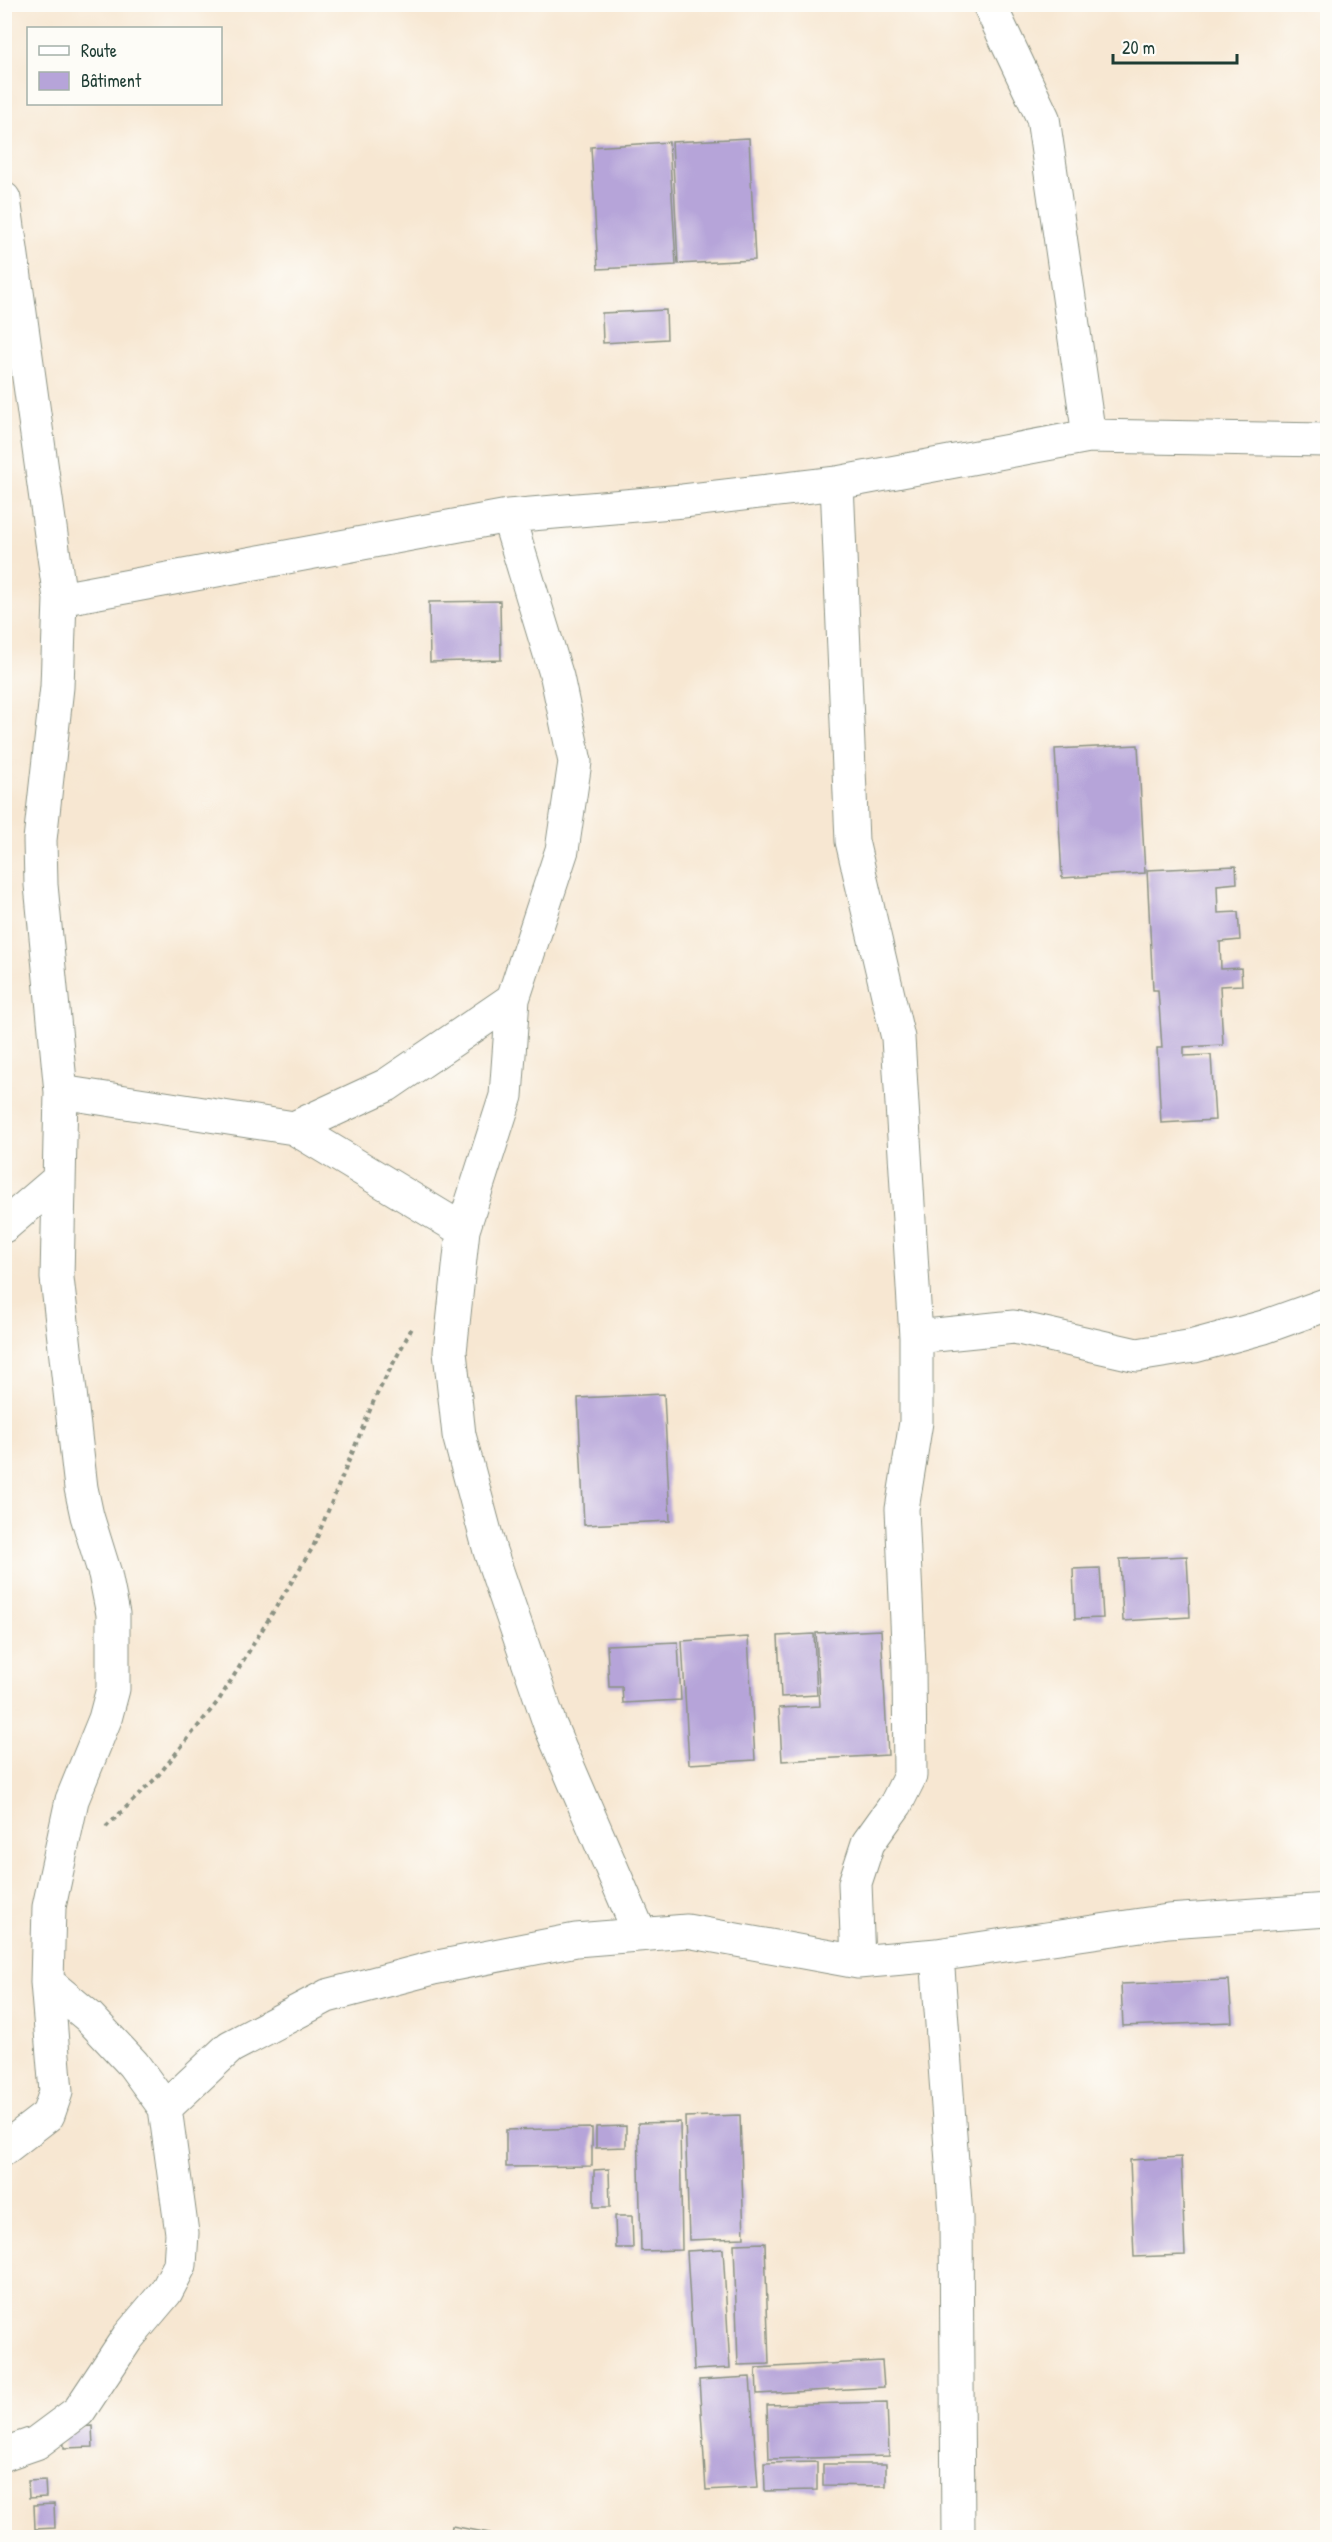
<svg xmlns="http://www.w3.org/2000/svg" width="1332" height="2542" font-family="'Patrick Hand',sans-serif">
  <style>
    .building { fill: #b6a4d9 }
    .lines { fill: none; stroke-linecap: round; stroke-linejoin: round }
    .minor-casing { stroke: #8b9283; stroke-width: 35 }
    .path { stroke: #8b9283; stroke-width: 4; stroke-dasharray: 4.5 4.5; stroke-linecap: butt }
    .minor { stroke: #fff; stroke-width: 33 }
  </style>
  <rect width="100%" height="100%" fill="#fdfcf7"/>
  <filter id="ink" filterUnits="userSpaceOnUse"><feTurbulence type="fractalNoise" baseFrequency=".0167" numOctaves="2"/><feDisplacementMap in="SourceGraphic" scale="12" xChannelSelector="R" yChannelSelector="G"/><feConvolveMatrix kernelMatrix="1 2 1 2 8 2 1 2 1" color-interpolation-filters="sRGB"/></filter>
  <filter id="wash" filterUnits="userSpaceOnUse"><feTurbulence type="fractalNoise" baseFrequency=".008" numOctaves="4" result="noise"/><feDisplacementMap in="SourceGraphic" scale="24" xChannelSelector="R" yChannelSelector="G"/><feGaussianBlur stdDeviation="1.35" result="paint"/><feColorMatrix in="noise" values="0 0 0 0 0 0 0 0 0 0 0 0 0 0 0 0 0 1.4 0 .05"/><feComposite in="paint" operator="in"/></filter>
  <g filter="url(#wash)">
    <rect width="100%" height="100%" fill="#f7e7d2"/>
    <g id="blocks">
      <path class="building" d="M749,138L755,260L678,264L672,142Z
        M669,142L676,265L598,269L591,147Z
        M666,310L667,339L603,343L602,313Z
        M500,601L501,660L430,662L429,602Z
        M1138,745L1145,873L1062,878L1055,749Z
        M1236,866L1237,883L1217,885L1218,913L1238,912L1240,940L1220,942L1221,969L1241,968L1242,985L1220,986L1223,1045L1184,1047V1056L1211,1055L1215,1120L1161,1123L1157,1048H1162L1158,990H1153L1147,870Z
        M664,1394L670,1521L584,1525L578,1398Z
        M1187,1556L1190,1617L1123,1621L1120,1559Z
        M1100,1568L1103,1618L1075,1619L1073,1569Z
        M881,1630L888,1755L782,1761L779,1708L820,1706L816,1633Z
        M814,1634L817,1695L781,1697L778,1636Z
        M748,1637L755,1760L689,1764L682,1641Z
        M678,1642L681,1700L623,1703L622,1687H609L607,1645Z
        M1229,1980L1232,2022L1123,2026L1121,1984Z
        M740,2115L744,2238L689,2240L685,2117Z
        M680,2122L682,2250L641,2251L638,2123Z
        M626,2126V2147L596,2148V2127Z
        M592,2128V2166L506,2167V2130Z
        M1181,2157L1185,2255L1134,2257L1130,2160Z
        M609,2169L610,2207H594V2170Z
        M615,2216H632L633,2248H616Z
        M765,2243L769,2364L738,2365L734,2244Z
        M723,2249L730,2368L694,2370L687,2251Z
        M882,2361L884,2387L757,2394L756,2368Z
        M750,2377L758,2487L706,2490L699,2380Z
        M887,2402L889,2456L769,2459L767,2405Z
        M92,2426L93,2447L64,2448L63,2428Z
        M817,2462V2490L765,2491L764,2463Z
        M823,2464H886V2486L823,2485Z
        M45,2480L46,2497L29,2498L28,2481Z
        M54,2504L55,2528L35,2529L34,2505Z
        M452,2526L490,2533L489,2538H450Z"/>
    </g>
  </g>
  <g filter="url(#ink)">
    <use href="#blocks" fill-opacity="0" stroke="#8b9283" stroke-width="1.5"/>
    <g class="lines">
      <g class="minor-casing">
        <path id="minor" d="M989,4L1043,118L1089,436
          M4,199L60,599L57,687L40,840L41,885L61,1092L57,1278L81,1488L87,1516L105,1574L113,1614V1689L105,1719L72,1800L49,1907L47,1982L56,2092L48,2115L4,2149
          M837,483L852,841L898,1038L916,1337V1422L902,1509L909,1666L910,1776L896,1804L868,1843L855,1883L858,1962
          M60,599L508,516
          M61,1092L294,1128L463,1230
          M294,1128L387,1085L513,999
          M4,1226L59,1179
          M916,1337L1014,1327L1137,1355L1194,1346L1264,1327L1328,1304
          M640,1934L550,1725L490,1551L459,1435L450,1352L463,1230L506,1096L513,999L562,850L575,762L557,677L508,516L683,501L837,483L1089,436L1328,440
          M937,1955L956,2217L958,2538
          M165,2108L230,2047L327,1996L433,1968L576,1940L687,1931L858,1962L937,1955L1168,1921L1328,1910
          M4,2454L36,2443L79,2411L128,2337L166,2292L180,2265L182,2233L165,2108L133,2064L89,2017L47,1982"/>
      </g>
      <path class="path" d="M106,1827L156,1778L219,1700L313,1547L375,1398L413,1326"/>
      <use href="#minor" class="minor"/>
    </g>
  </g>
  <rect width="1332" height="2542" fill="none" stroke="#fdfcf7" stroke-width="24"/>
  <rect x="27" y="27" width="195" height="78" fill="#fdfcf7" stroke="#a4b0a9" stroke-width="1.5"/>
  <rect x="39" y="46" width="30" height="9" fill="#ffffff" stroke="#a4b0a9" stroke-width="1.5"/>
  <text x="81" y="57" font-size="18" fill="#1f3d34">Route</text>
  <rect x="39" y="72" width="30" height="18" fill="#b6a4d9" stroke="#a4b0a9" stroke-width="1.5"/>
  <text x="81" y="87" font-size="18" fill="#1f3d34">Bâtiment</text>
  <path d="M1113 54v9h124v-9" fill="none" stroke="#1f3d34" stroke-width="3"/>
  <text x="1122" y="54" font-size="18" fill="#1f3d34" stroke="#fdfcf7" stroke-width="4.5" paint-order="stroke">20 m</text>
</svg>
